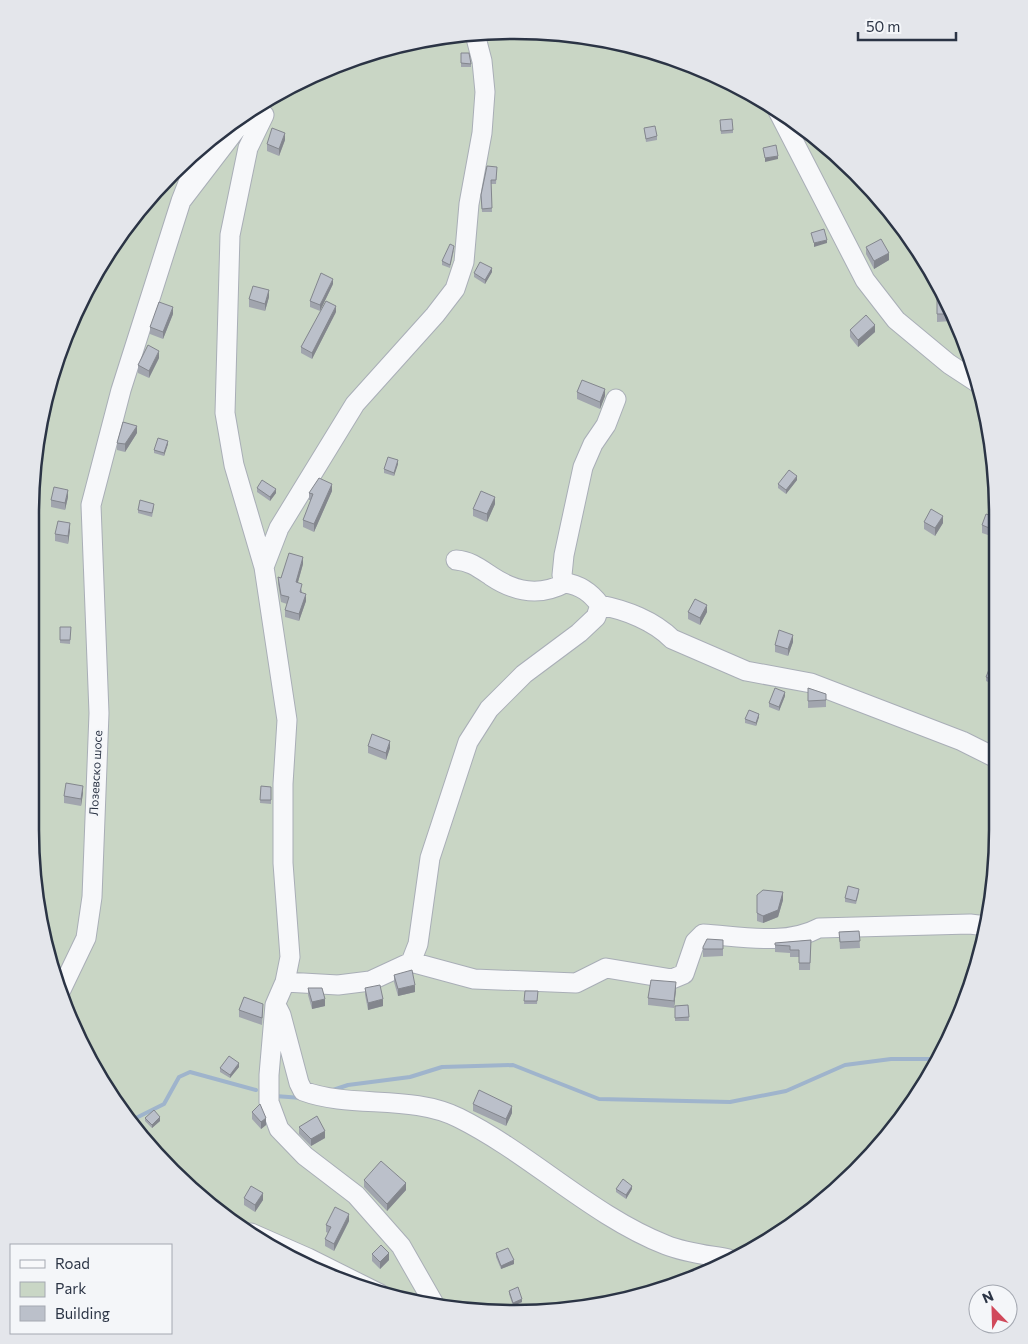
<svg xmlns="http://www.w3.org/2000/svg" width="1028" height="1344" font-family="Commissioner,sans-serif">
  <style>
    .green { fill: #c9d6c5 }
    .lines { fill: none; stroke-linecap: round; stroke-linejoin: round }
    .stream { stroke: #9fb4cc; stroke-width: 4 }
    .minor-casing { stroke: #a9aeb7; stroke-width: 21 }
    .minor { stroke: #f7f8fa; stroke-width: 19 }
    .wall { fill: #a1a5ae }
    .shaded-wall { fill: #83868d }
    .building { fill: #bbc0ca; stroke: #83868d }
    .labels { text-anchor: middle; stroke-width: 4; stroke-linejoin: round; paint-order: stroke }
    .street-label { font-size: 12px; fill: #2b3445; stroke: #f4f6f9 }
    .rim { fill: none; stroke: #2b3445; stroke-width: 2.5 }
  </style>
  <rect width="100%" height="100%" fill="#e4e7ec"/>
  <path class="green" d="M514,30L609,39L699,67L783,112L856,172L917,245L972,358L994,451V893L972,986L917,1099L856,1172L783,1233L669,1288L545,1313L389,1298L272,1249L172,1172L95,1072L47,956L30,830L31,483L47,388L80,300L130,220L172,172L245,111L329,67L420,39Z"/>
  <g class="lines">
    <path class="stream" d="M333,1090L348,1085L410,1077L442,1067L513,1065L599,1099L730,1102L786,1091L845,1065L891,1059H936
      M275,1096L302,1098
      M132,1120L164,1104L179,1077L190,1072L256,1090"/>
    <g class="minor-casing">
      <path id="minor" d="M777,109L865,280L896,320L949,364L978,383
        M181,201L250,111L257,109L264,115L248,148L230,235L225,413L234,465L264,567L287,720L283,784V863L290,957L285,982L275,1005L269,1075V1102L279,1129L305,1156L356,1195L401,1246L433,1302
        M456,560C470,561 479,568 491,576C515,592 539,597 565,583
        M264,567L279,528L355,404L435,315L455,289L464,262L469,204L482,133L485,92L482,61L475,34
        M600,605C626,610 654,621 672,639L746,671L811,683L962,741L994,757
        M411,962L418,944L430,858L468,742L489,709L524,674L579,633L596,617L600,605C591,593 581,585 565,583L562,575L564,555L583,467L593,444L606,425L616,399
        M285,982L338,985L370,981L411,962L474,979L576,983L606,968L672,979L684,974L695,942L703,934C739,936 786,946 819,928L970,924L986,926
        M61,990L86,938L92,897L99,713L91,505L121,390L181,201L202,147
        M278,1009L281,1015L299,1083L303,1091C352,1109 411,1094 459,1118C531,1154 592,1216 666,1245C686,1253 708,1255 729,1259
        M251,1233L308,1258L380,1294"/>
    </g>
    <use href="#minor" class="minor"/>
  </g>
  <path class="wall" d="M461,53L471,64V67H461Z
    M720,124L733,130V133L721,134Z
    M644,128L657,136V140L646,142Z
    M285,140L279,156L267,151V144Z
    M497,167L496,184H491L492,212H482L481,195Z
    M866,247L889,260L874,269L866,254Z
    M454,250L450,268L442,265V261Z
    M492,272L485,284L474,277V273Z
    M333,284L320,311L310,307V301Z
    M269,297L265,311L249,307V299Z
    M937,299H943L952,318V321L937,322Z
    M336,312L312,359L301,353V347Z
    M173,314L163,339L150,334V327Z
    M850,330L875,332L858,347L850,337Z
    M964,341L971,356H964Z
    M159,358L149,378L138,373V365Z
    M577,392L605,396L600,409L577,399Z
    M137,433L125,452L117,450V443Z
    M168,444L164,456L154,453V450Z
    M398,464L394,476L384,473V469Z
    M797,480L786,494L778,488V484Z
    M257,488L276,493L270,501L257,492Z
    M332,491L314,532L303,527V520L311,500H309V493Z
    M68,497L65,510L51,507V500Z
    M495,504L487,522L473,516V509Z
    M154,507L152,517L138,513V510Z
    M994,517V537L982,533V525Z
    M924,522L943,523L935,536L924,529Z
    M70,530L68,544L55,541V534Z
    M303,564L298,582L302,591V593L306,601L299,621L285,617V610L287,604L281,602L278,584V577L281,578Z
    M688,612H707L700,625L688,619Z
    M60,627H71L70,644L60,643Z
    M793,642L788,656L775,652V645Z
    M994,669V685L986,681V677Z
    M808,688L826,694V707L808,708Z
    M785,696L779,711L769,707V703Z
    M759,717L756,726L745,723V719Z
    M368,746L390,748L386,760L368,753Z
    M261,786L271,787V804L260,803Z
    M83,793L81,806L64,803V796Z
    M859,892L856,904L845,902V898Z
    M757,895L783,900L778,917L763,923L757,921Z
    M859,931L860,948L840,949L839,932Z
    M723,940V956L703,957V947Z
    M811,940L810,970H799V957H790V953L775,952V943Z
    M394,975L415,992L398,996L394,982Z
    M308,988L325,1006L312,1009L308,995Z
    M365,988L383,1006L368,1010L365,995Z
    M676,989L674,1008L648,1005V998Z
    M525,991H538L537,1004H524Z
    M688,1005L689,1021H675V1006Z
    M239,1010L263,1011L262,1025L239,1017Z
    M239,1067L230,1078L220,1072V1068Z
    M473,1104L512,1113L506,1126L473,1111Z
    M252,1112L266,1125L261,1129L252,1119Z
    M145,1118L160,1121L152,1128L145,1121Z
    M299,1127L325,1138L311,1146L299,1134Z
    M364,1180L406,1190L387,1211L364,1187Z
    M616,1189H632L626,1199L616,1192Z
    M244,1198L263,1200L255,1212L244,1205Z
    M349,1221L334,1251L325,1246V1239L328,1233L326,1232V1225Z
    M496,1253L514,1264L501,1269L496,1257Z
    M372,1254L389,1260L380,1269L372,1261Z
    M509,1291L522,1302L513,1306L509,1294Z"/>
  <path class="shaded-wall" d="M285,133V140L279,156V149Z
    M778,156V159L765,162V158Z
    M827,240V243L814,247V243Z
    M889,253V260L874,269V261Z
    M492,268V272L485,284V280Z
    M333,279V284L320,311V305Z
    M269,290V297L265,311V304Z
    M336,306V312L312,359V353Z
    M173,307V314L163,339V332Z
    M875,325V332L858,347V340Z
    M159,351V358L149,378V371Z
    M605,389V396L600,409V402Z
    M137,426V433L125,452V444Z
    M168,441V444L164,456V453Z
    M398,460V464L394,476V473Z
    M797,476V480L786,494V490Z
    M332,484V491L314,532V524Z
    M276,489V493L270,501V497Z
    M68,490V497L65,510V503Z
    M495,497V504L487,522V514Z
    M943,516V523L935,536V528Z
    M70,523V530L68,544V536Z
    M303,557V564L296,589V582Z
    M306,594V601L299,621V614Z
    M707,605V612L700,625V618Z
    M793,635V642L788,656V649Z
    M785,692V696L779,711V707Z
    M759,714V717L756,726V723Z
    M390,741V748L386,760V753Z
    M83,786V793L81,806V799Z
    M783,892V900L778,917L763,923V916Z
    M676,982V989L674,1008V1001Z
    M415,985V992L398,996V989Z
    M325,999V1006L312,1009V1002Z
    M383,999V1006L368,1010V1003Z
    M239,1063V1067L230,1078V1075Z
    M512,1106V1113L506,1126V1119Z
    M160,1117V1121L152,1128V1125Z
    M266,1118V1125L261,1129V1122Z
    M325,1131V1138L311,1146V1139Z
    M406,1183V1190L387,1211V1204Z
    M632,1186V1189L626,1199V1195Z
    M263,1193V1200L255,1212V1205Z
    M349,1214V1221L334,1251V1244Z
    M389,1253V1260L380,1269V1262Z
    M514,1260V1264L501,1269V1266Z
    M522,1299V1302L513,1306V1303Z"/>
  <path class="building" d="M461,53H469L471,64L461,63Z
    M732,119L733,130L721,131L720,120Z
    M655,126L657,136L646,139L644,128Z
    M272,128L285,133L279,149L267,144Z
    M776,145L778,156L765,158L763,148Z
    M487,166L497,167L496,180H491L492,208L482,209L481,195Z
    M824,229L827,240L814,243L811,233Z
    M881,239L889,253L874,261L866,247Z
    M450,244L454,246L450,265L442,261Z
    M480,262L492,268L485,280L474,273Z
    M321,273L333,279L320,305L310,301Z
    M253,286L269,290L265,304L249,299Z
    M937,299H943L951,314H937Z
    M326,301L336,306L312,353L301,347Z
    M159,302L173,307L163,332L150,327Z
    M866,315L875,325L858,340L850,330Z
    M964,341L967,349H964Z
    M148,345L159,351L149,371L138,365Z
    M582,380L605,389L600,402L577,392Z
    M123,422L137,426L125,444L117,443Z
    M158,438L168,441L164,453L154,450Z
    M388,457L398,460L394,473L384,469Z
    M789,470L797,476L786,490L778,484Z
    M319,478L332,484L314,524L303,520L313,494L309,493Z
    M262,480L276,489L270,497L257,488Z
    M54,487L68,490L65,503L51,500Z
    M481,491L495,497L487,514L473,509Z
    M140,500L154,504L152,513L138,510Z
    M931,509L943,516L935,528L924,522Z
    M986,514L994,517V530L982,525Z
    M58,521L70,523L68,536L55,534Z
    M289,553L303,557L296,582L302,584L300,592L306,594L299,614L285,610L289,597L281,595L278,577L281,578Z
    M695,599L707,605L700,618L688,612Z
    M60,627H71L70,640H60Z
    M779,630L793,635L788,649L775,645Z
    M990,667L994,669V681L986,677Z
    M775,688L785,692L779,707L769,703Z
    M808,688L826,694V700L808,701Z
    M749,710L759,714L756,723L745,719Z
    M372,734L390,741L386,753L368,746Z
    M66,783L83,786L81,799L64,796Z
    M261,786L271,787V800H260Z
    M848,886L859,889L856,901L845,898Z
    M763,890L783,892L778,910L763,916L757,913V895Z
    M859,931L860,941L840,942L839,932Z
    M707,939L723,940V949H703V947Z
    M811,940L810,963H799V950H790V946L775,945V943Z
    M412,970L415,985L398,989L394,975Z
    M651,980L676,982L674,1001L648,998Z
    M380,985L383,999L368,1003L365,988Z
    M308,988H322L325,999L312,1002Z
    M525,991H538L537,1001H524Z
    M244,997L263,1004L262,1018L239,1010Z
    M688,1005L689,1017L675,1018V1006Z
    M229,1056L239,1063L230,1075L220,1068Z
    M479,1090L512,1106L506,1119L473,1104Z
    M260,1104L266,1118L261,1122L252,1112Z
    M154,1110L160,1117L152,1125L145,1118Z
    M317,1116L325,1131L311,1139L299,1127Z
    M381,1161L406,1183L387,1204L364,1180Z
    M177,1172L189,1179L186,1183L175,1175Z
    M623,1179L632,1186L626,1195L616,1189Z
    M251,1186L263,1193L255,1205L244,1198Z
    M335,1207L349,1214L334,1244L325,1239L331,1227L326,1225Z
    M381,1245L389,1253L380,1262L372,1254Z
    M508,1248L514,1260L501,1266L496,1253Z
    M705,1264L717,1265L705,1271Z
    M518,1287L522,1299L513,1303L509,1291Z"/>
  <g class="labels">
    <g class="street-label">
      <text transform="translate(96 773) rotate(-87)" y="4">Лозевско шосе</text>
    </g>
  </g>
  <path d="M0 0H1028V1344H0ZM514 39H514A475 475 0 0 1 989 514V830A475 475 0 0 1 514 1305H514A475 475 0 0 1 39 830V514A475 475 0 0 1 514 39Z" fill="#e4e6eb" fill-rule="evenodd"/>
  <path class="rim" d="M514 39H514A475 475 0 0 1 989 514V830A475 475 0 0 1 514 1305H514A475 475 0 0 1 39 830V514A475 475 0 0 1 514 39Z"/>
  <rect x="10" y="1244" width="162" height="90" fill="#f4f6f9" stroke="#a4a8b1"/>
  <rect x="20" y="1260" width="25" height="8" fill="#f7f8fa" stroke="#a4a8b1"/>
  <text x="55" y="1269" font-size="15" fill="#2b3445">Road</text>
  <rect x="20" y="1282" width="25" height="15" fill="#c9d6c5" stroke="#a4a8b1"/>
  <text x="55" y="1294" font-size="15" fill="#2b3445">Park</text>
  <rect x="20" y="1306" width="25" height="15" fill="#bbc0ca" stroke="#a4a8b1"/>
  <text x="55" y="1319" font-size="15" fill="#2b3445">Building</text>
  <g transform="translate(993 1309) rotate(337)"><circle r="24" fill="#f4f6f9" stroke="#a4a8b1"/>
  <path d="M0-4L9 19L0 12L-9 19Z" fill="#d1495b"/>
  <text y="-8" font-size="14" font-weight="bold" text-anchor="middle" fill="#2b3445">N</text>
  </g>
  <path d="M858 32v8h98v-8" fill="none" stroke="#2b3445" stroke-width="2.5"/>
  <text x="866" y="32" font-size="15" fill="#2b3445" stroke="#f4f6f9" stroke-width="4" paint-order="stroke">50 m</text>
</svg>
